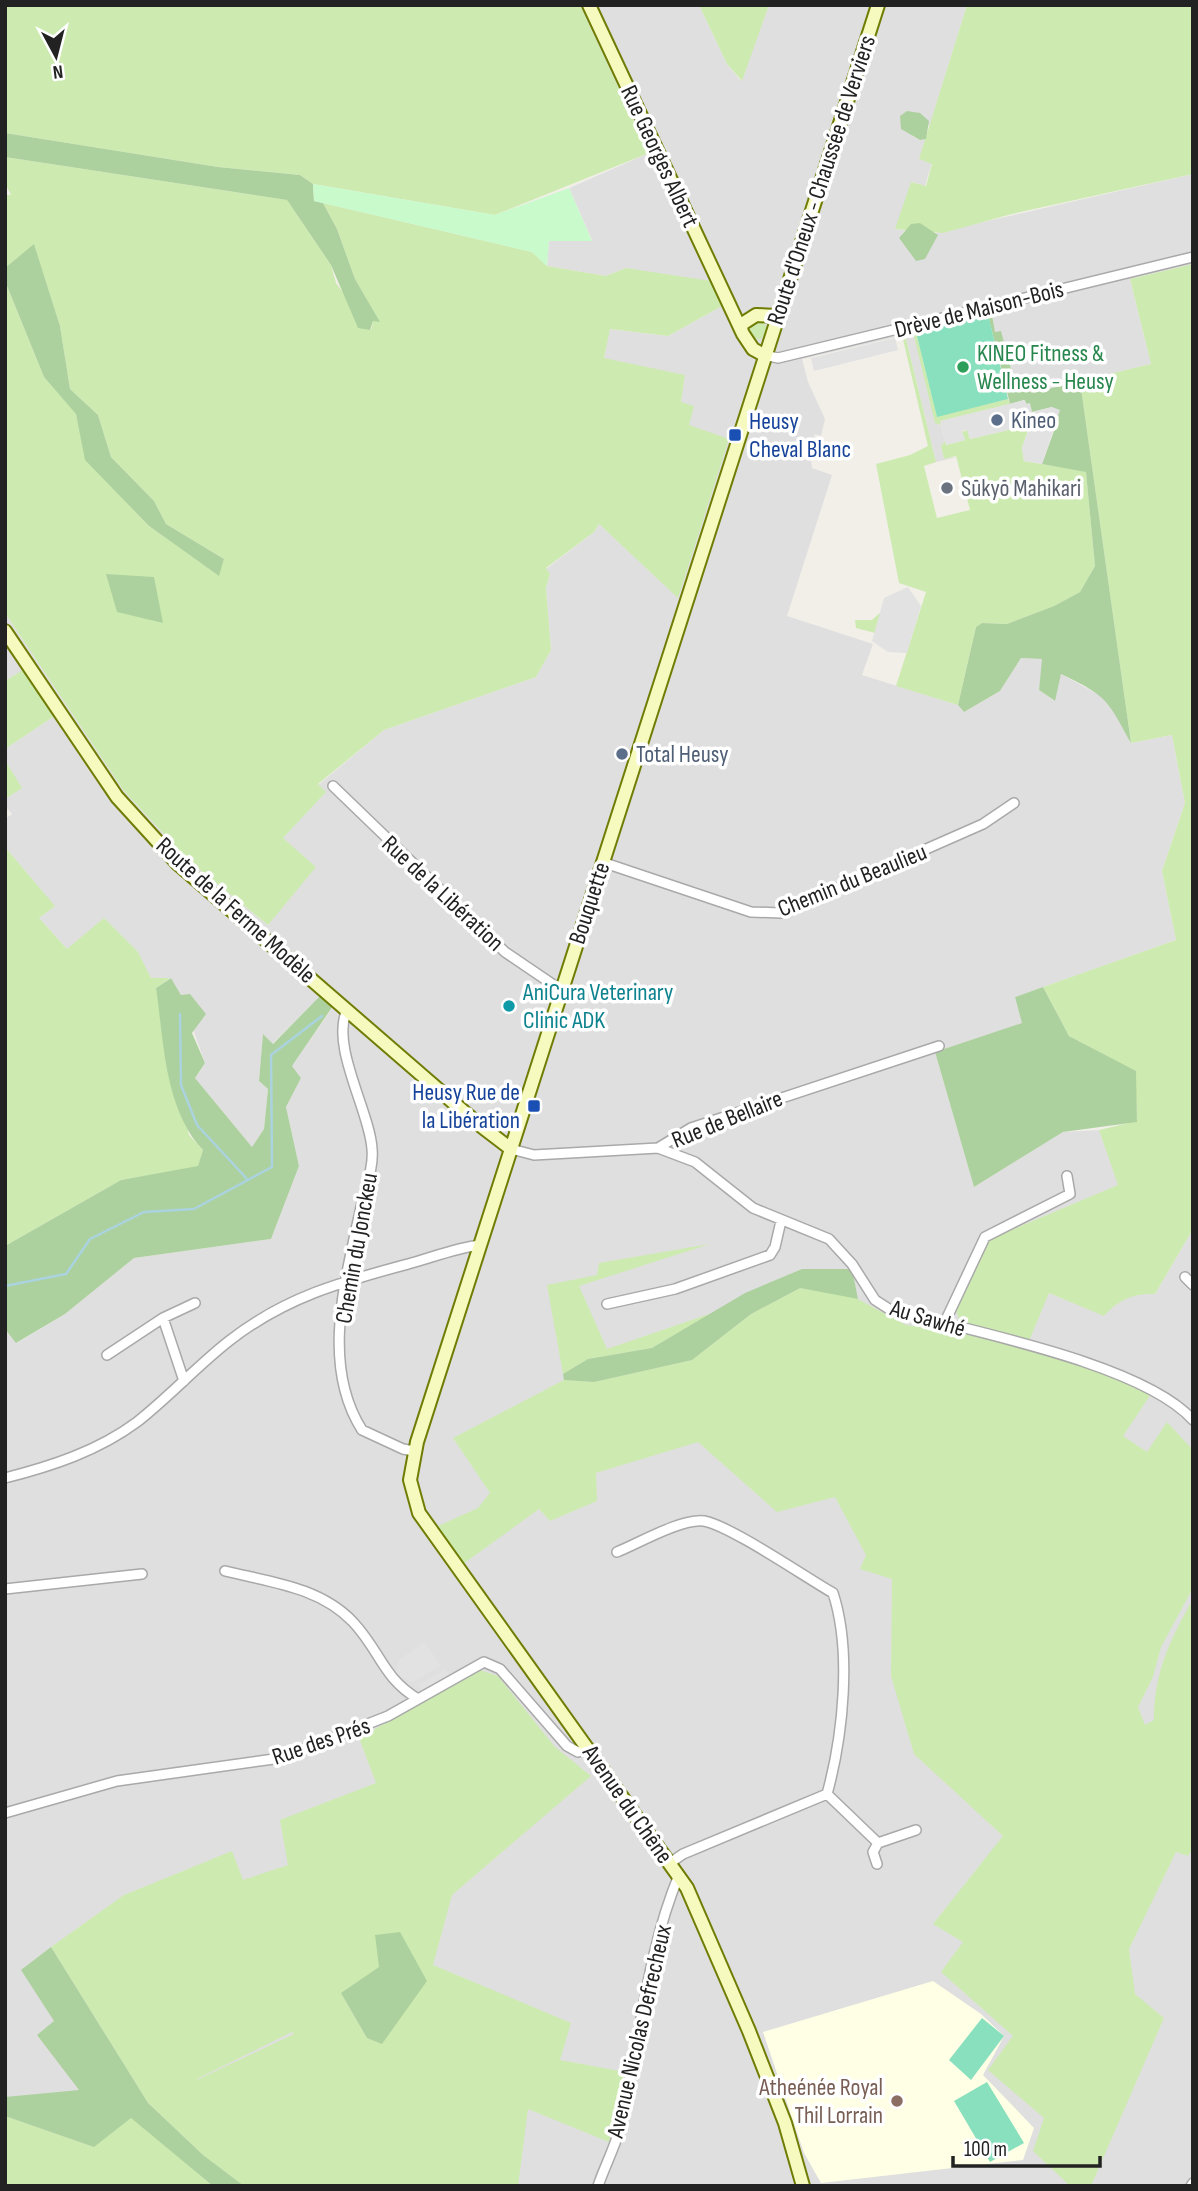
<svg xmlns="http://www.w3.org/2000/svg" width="1198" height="2191" font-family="'Sofia Sans Condensed',sans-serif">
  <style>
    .residential { fill: #e0dfdf }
    .education { fill: #ffffe5 }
    .grass { fill: #cdebb0; fill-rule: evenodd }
    .forest { fill: #add19e }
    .park { fill: #c8facc }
    .pitch { fill: #88e0be }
    .parking { fill: #e2e2e2 }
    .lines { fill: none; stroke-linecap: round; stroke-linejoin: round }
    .stream { stroke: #aad3df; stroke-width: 2.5 }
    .street-casing { stroke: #a9a9a9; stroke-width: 12 }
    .secondary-casing { stroke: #707d05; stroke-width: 16 }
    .street { stroke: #fff; stroke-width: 9 }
    .secondary { stroke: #f7fabf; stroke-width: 12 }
    .leisure-dot { fill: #2e9e5b; stroke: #fff; stroke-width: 2.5 }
    .service-dot { fill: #5c6f8a; stroke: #fff; stroke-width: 2.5 }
    .transit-dot { fill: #1a4fb4; stroke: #fff; stroke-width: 2.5 }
    .worship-dot { fill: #6b7280; stroke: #fff; stroke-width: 2.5 }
    .culture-dot { fill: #0f9aa8; stroke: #fff; stroke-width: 2.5 }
    .education-dot { fill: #8d6e63; stroke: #fff; stroke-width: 2.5 }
    .labels { text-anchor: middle; stroke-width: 7; stroke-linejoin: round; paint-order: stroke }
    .street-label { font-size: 24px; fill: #222; stroke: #fff }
    .leisure-label { font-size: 24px; fill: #27864d; stroke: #fff; text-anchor: start }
    .service-label { font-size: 24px; fill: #4e5e75; stroke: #fff; text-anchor: start }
    .transit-label { font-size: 24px; fill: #164399; stroke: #fff; text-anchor: start }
    .worship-label { font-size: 24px; fill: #5b616d; stroke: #fff; text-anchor: start }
    .culture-label { font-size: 24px; fill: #0d838f; stroke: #fff; text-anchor: start }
    .education-label { font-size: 24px; fill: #785e54; stroke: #fff; text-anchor: end }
  </style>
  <rect width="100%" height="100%" fill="#f2efe9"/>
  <path class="residential" d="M580,5H699L727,64L741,81L769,5H967L930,125L912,136L920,140L926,139L932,163L925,186L912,182L896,229L905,230L899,238L916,261L935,233L1193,174V264L1130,279L1151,364L1032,393L1014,379L1001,332L995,333L992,315L987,312L916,329L937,424L941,425L945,441L941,446L944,458L957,457L936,462L905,335L802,359L808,382L825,419L821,436L815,434L810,448L812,468L832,475L787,616L873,644L862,675L958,705L964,712L1000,691L1021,658L1043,659L1039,690L1054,701L1061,674L1108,700L1131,743L1172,735L1185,803L1162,871L1176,940L1015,997L1023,1023L935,1052L974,1187L1063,1132L1099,1130L1119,1185L990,1239L1049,1293L1104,1315L1115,1303L1140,1293L1155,1294L1193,1229V2186H5V1329L17,1343L65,1314L134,1258L271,1239L299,1166L286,1107L301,1078L292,1066L335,1004L323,994L272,1044L263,1035L259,1081L268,1089L264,1129L252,1147L195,1078L205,1063L181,995L171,978H151L137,952L67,949L39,918L54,906L5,847V819L12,814L5,806V799L21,788L5,760V749L56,715L26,669L5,681V613L124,791L189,861L268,925L282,838L325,793L318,785L384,730L536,677L551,650L546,588L550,574L546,569L594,532L599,524L678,597L689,425L681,402L684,375L604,359L609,329L668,336L722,306L626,268L606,276L547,266L549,241L592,240L569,188L649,153Z"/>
  <path class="education" d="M933,1981L981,2014L1004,2036L983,2075L1034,2128L1023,2160L821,2183L804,2153L763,2032Z"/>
  <path class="grass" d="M5,5H580L649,153L495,215L313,184L300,175L218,167L5,133Z
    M699,5H769L742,81L727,64Z
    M967,5H1193V174L1012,214L943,233L895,229L911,182L926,186L932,164L919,159Z
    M5,157L287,200L331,265L336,283L371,330L373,321H379L355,279L337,229L323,203L532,252L547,266L606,276L626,268L711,281L722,306L668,336L610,329L604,358L685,375L681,402L694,406L689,425L729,439L678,598L599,524L594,532L546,568L550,574L546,588L551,650L536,677L384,730L318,784L326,792L283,838L316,867L268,925L189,861L124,791L5,613V281L44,377L76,413L86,460L149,526L218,575L224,559L166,524L154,501L111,457L98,415L70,389L60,326L34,245L5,268V195H11L5,183Z
    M1193,264V1229L1155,1294C1133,1293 1118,1300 1104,1316L1049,1293L1029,1341L961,1323L956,1311L966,1283L990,1239L1118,1185L1099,1130L1137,1121L1135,1071L1069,1036L1043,987L1176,940L1162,871L1185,803L1172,735L1131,743L1080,381L1151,364L1130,279Z
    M749 330a9 9 0 1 1 18 0a9 9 0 1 1-18 0Z
    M916,332L937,416L1008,399L1010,404L941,421V425L935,423L914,336Z
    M902,335H905L936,462L924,466L937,518L970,510L956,456L944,459L941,446L945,441L946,445L965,440L962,432L967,430L970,439L1026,426L1028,430L1022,448L1024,461L1086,471L1095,566L1080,592L1054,606L1007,624L982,623L976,627L958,705L896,686L926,592L899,583L876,464L910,455L928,446Z
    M883,610L875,633L856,628L855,620H872Z
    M26,668L56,715L5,749V681Z
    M5,760L22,788L5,799Z
    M5,847L55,906L39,918L67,949L104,918L138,952L151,978H170L156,988L189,1135L203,1150L198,1167L121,1180L5,1246Z
    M710,1244L579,1286L607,1349L712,1313L652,1348L588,1359L563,1374L547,1285L597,1275L599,1263Z
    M800,1288L852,1296L906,1325L957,1332L1069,1358L1151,1394L1123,1436L1147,1452L1167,1422L1193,1450V1588L1161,1647L1153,1677L1138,1707L1145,1725L1154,1720C1154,1672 1170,1640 1193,1599V1848L1188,1856L1176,1852L1129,1949L1135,1994L1164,2018L1091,2186H1070L1033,2151L1044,2118L988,2070L1013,2036L941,1972L963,1942L933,1924L1003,1836L914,1754L891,1676L892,1579L860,1569L866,1555L835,1497L777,1512L698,1442L596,1473L597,1501L550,1521L539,1509L463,1564L436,1527L478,1508L490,1493L453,1438L564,1380L594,1382L692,1360L751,1314Z
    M480,1670L498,1676L555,1747L591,1776L452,1895L433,1965L571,2023L560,2060L625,2072L609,2142L528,2109L518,2186H244L203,2155L148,2103L51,1947L124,1895L232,1851L243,1880L288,1865L280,1820L376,1783L359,1738ZM380,1967L382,2043L367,2038L341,1993ZM292,2032L294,2034L197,2080V2079Z
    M5,2116L94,2147L131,2117L213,2186H5Z"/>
  <path class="forest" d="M907,111L920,113L929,121L926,139L920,140L901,129L900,116Z
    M5,133L218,167L300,175L313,184L314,201L323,203L337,229L355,279L380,322L373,321L370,330L358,328L331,265L287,200L5,157Z
    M920,223L938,235L925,259L916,261L899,238L911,224Z
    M34,244L60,326L70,389L98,415L111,457L154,501L166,524L224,559L219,576L149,526L85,460L76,414L44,377L5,281V268Z
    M988,315H992L995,332L1001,331L1014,380L1032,393L1080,381L1131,743C1107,699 1107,696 1061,674L1055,701L1039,690L1042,659L1021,658L1000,691L964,712L958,705L976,627L982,623L1007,624L1054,606L1080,592L1095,566L1086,472L1042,464L1059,417L1052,407L1032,412L1024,400L1010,404Z
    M106,574L154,577L163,623L117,612Z
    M171,978L181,995L190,994L206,1014L192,1033L205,1063L195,1078L252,1147L264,1129L268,1089L259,1081L263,1034L273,1044L323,993L335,1003L292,1066L301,1078L286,1107L299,1166L271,1239L134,1258L65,1314L16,1343L5,1329V1246L121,1180L198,1166L203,1150C164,1109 164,1041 156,988Z
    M1043,987L1069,1036L1136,1071L1137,1122L1063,1132L974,1187L935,1052L1022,1023L1015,997Z
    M802,1269H852L858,1299L800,1288L751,1314L692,1360L594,1382L564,1380L563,1374L588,1359L652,1348L745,1293Z
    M400,1932L427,1981L382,2044L367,2038L341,1993L379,1967L375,1935Z
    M51,1947L148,2103L203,2155L244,2186H213L131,2118L94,2147L5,2116V2097L79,2090L37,2035L54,2021L21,1970Z"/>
  <path class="park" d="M313,184L495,215L569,188L592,241H549L547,266L532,252L314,201Z"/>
  <path class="pitch" d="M988,314L1008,399L937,417L916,332Z
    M982,2018L1004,2036L971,2080L949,2060Z
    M987,2082L1024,2143L990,2162L954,2101Z"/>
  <path class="parking" d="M895,338L898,350L814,371L811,358Z
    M1025,400L1026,404L1030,403L1032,412L1052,407L1060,410L1042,464L1024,461L1022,448L1028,431L1025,426L970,439L967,430H964L962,432L965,440L946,445L940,421Z
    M908,587L921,606L907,653L888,652L872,641L884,598Z
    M425,1642L441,1666L413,1682L394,1675L400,1659Z
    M446,1669L449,1675L423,1691L418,1685Z"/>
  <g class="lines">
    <path class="stream" d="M180,1014L181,1085L197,1125L248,1180
      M5,1286L66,1274L90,1239L144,1212L194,1209L272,1167L271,1055L322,1016"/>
    <g class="street-casing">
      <path id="street" d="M764,355L778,358L803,352L1193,257
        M333,786L505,952L561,990
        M602,862L751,912L781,913L983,824L1014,803
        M347,1010C330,1046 370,1112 372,1149C374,1167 365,1189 361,1207C346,1278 320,1364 362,1430L403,1449L414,1451
        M658,1148L695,1162L753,1208L829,1239L852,1264L875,1300L889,1309C965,1330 1142,1363 1193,1420
        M511,1149L534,1155L658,1148L691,1128L939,1046
        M1185,1277L1193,1285
        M607,1304L675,1289L770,1255L775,1247L781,1221
        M163,1318L184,1381
        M944,1324L985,1237L1070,1194L1067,1176
        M107,1355L163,1318L195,1303
        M5,1478C52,1466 98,1451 137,1422C169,1397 197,1366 229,1341C285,1297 341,1282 408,1264C431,1258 455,1248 480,1245
        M617,1552C637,1544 682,1518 704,1521C731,1526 805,1577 833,1593C852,1651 843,1736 827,1794L683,1854L670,1863
        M225,1571C270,1582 320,1587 353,1622C381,1652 382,1677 418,1699
        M5,1589L142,1574
        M827,1794L878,1843L916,1830
        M5,1813L117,1781L281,1758L388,1716L484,1662L500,1669L567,1746L578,1752L589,1749
        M877,1864L873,1852L878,1843
        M598,2186C604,2168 614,2149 619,2131C640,2047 645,1956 679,1875
        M1191,2186L1193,2183"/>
    </g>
    <g class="secondary-casing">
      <path id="secondary" d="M589,5L743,334L753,349L764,355
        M741,330L742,324L756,315L777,316
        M5,631L117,797L178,864L477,1123L511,1149
        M803,2186L785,2123L749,2031L687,1888L419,1513L410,1480L417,1442L878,5"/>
    </g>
    <use href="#street" class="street"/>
    <use href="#secondary" class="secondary"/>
  </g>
  <circle class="leisure-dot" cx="963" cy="367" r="7"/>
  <g class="service-dot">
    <circle cx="997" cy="420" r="7"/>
    <circle cx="622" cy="754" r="7"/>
  </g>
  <g class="transit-dot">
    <rect x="728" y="428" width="14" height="14" rx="3.5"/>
    <rect x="527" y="1099" width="14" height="14" rx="3.5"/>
  </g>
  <circle class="worship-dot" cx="947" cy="488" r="7"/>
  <circle class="culture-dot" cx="509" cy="1006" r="7"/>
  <circle class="education-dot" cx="897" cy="2101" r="7"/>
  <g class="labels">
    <g class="street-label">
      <text transform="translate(660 156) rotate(65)" y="8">Rue Georges Albert</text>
      <text transform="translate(821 180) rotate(-72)" y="8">Route d'Oneux - Chaussée de Verviers</text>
      <text transform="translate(979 309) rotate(-14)" y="8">Drève de Maison-Bois</text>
      <text transform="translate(852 880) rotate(-22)" y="8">Chemin du Beaulieu</text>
      <text transform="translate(443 893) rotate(43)" y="8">Rue de la Libération</text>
      <text transform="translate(589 903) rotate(-72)" y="8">Bouquette</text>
      <text transform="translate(236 910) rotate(42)" y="8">Route de la Ferme Modèle</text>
      <text transform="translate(727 1119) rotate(-22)" y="8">Rue de Bellaire</text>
      <text transform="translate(356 1248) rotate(-80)" y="8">Chemin du Jonckeu</text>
      <text transform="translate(928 1318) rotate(17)" y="8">Au Sawhé</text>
      <text transform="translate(321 1741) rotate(-19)" y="8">Rue des Prés</text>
      <text transform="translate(628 1804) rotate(55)" y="8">Avenue du Chêne</text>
      <text transform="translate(639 2031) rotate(-77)" y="8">Avenue Nicolas Defrecheux</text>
    </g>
    <g class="leisure-label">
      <text x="977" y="361">KINEO Fitness &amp;<tspan x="977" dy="28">Wellness - Heusy</tspan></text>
    </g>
    <g class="service-label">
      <text x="1011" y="428">Kineo</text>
      <text x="636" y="762">Total Heusy</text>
    </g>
    <g class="transit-label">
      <text x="749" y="429">Heusy<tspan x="749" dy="28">Cheval Blanc</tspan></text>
      <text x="520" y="1100" text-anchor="end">Heusy Rue de<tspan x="520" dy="28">la Libération</tspan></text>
    </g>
    <g class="worship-label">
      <text x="961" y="496">Sūkyō Mahikari</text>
    </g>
    <g class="culture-label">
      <text x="523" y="1000">AniCura Veterinary<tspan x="523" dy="28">Clinic ADK</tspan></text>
    </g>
    <g class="education-label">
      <text x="883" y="2095">Atheénée Royal<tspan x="883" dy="28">Thil Lorrain</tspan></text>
    </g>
  </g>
  <rect width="1198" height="2191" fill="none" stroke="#222222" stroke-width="14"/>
  <g transform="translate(56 56) rotate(173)" stroke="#ffffff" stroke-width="5" paint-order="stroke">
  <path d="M0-5L12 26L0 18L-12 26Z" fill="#222222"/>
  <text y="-10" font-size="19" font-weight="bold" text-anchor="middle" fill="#222222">N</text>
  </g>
  <path d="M953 2156v10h147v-10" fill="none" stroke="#222222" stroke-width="3.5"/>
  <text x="964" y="2156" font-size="21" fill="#222222" stroke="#ffffff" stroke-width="5" paint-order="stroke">100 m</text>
</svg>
